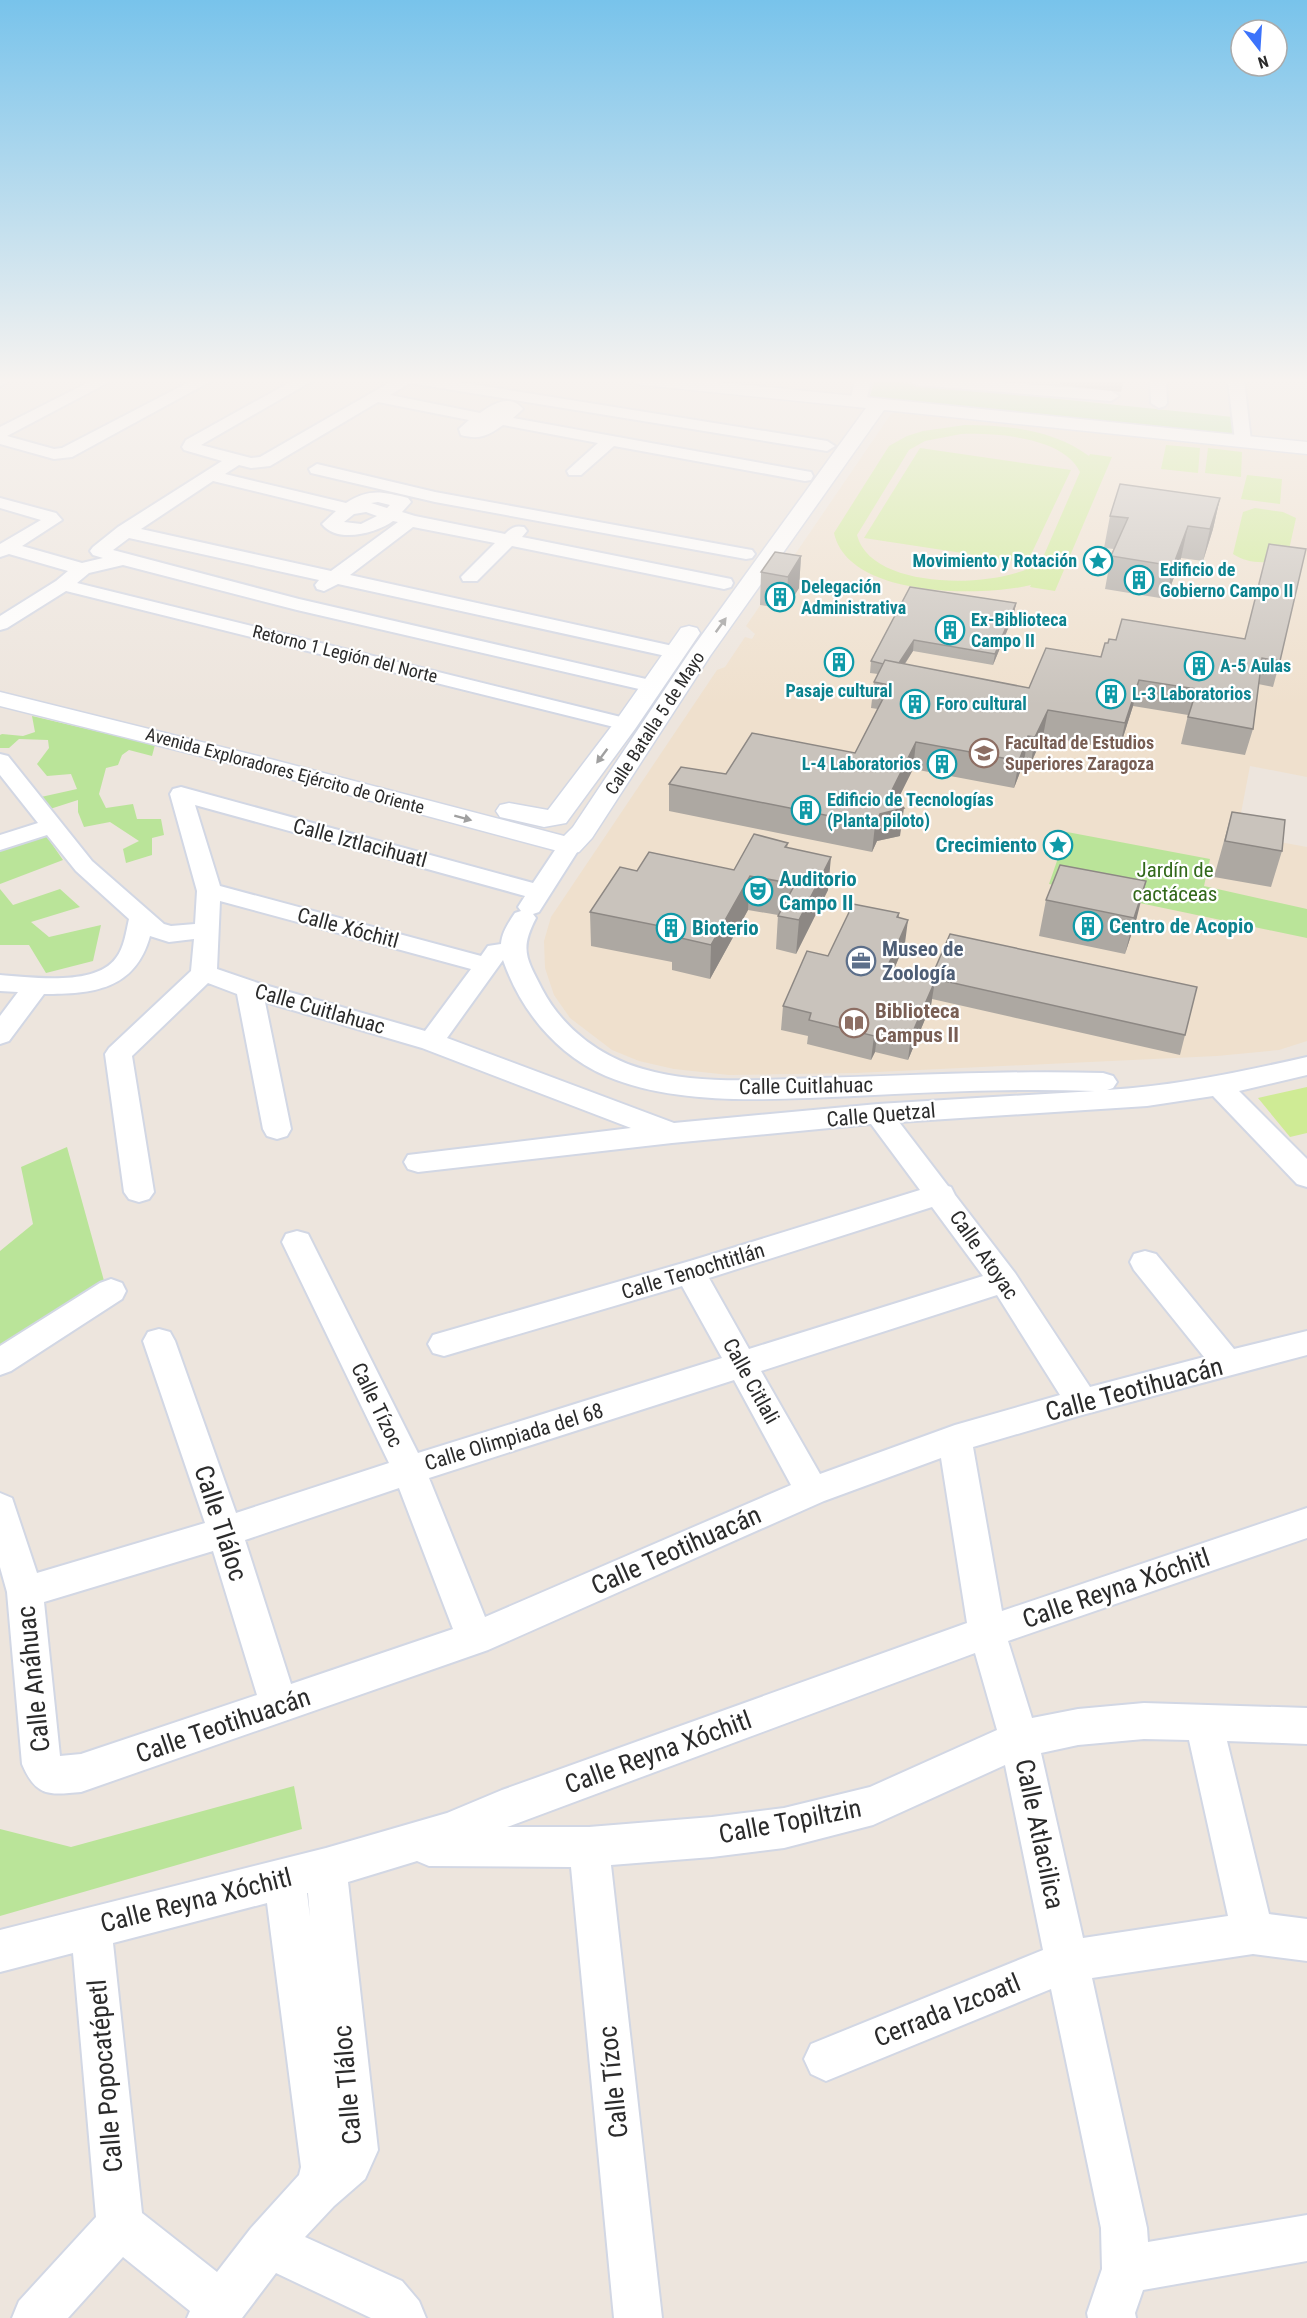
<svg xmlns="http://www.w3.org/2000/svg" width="1307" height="2318" font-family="'Roboto Condensed',sans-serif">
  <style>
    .education { fill: #efe0cd }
    .green { fill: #bae499 }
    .pitch { fill: #cfeb95; fill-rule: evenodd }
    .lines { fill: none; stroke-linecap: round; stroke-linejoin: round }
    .street-casing { stroke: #d2d7e4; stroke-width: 4 }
    .secondary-casing { stroke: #d2d7e4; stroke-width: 3 }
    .street { fill: #fff; fill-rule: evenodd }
    .secondary { fill: #fff; fill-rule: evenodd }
    .wall { fill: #ada8a2 }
    .shaded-wall { fill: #8d8884 }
    .building { fill: #c9c3bc; stroke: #8d8884; stroke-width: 1.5 }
    .oneway { fill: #a0a0a0 }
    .labels { text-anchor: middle; stroke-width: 4.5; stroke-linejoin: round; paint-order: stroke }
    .far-culture-label { font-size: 18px; font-weight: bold; fill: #0d838f; stroke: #fff; text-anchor: start }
    .far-street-label { font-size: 18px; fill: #2b2b2b; stroke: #fff }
    .far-education-label { font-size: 18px; font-weight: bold; fill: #785e54; stroke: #fff; text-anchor: start }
    .street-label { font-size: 21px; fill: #2b2b2b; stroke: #fff }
    .culture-label { font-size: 21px; font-weight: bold; fill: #0d838f; stroke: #fff; text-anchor: start }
    .park-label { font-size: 21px; fill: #32691a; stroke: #fff }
    .service-label { font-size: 21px; font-weight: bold; fill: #4e5e75; stroke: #fff; text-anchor: start }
    .education-label { font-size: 21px; font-weight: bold; fill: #785e54; stroke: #fff; text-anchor: start }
    .near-street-label { font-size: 26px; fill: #2b2b2b; stroke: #fff }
  </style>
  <rect width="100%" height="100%" fill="#ede5dd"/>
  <path class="education" d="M903,411L1307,453V777L1250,766L1237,834L1307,847V1041L1279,1050L1217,1056L856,1073L729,1075L674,1069L639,1061L612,1050L570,1018L554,995L545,968L544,941L551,917L717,670L725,667L745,637L752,639L755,634L746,626L891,414Z"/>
  <path class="green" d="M875,380L1233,417V434L869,399Z
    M32,716L155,745L152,756L129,750L122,755L118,765L106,768L99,794L106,808L133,804L137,819H161L164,835L152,838V855L126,863L123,849L139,841L110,822L84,827L78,812V800L50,809L41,797L77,789L71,774L47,776L37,764L49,748L48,740L19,739L9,748H0V735L2,734L23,736L35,732Z
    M1067,832L1210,859L1204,886L1307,909V938L1049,884Z
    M45,834L63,860L0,884V848Z
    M0,889L13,905L60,889L80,907L31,922L49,937L101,925L93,961L46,973L29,945H0Z
    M67,1147L106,1288L0,1357V1251L33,1224L21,1167Z
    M294,1786L302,1829L0,1916V1829L71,1847Z"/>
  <path class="pitch" d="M965,425C1007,425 1054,430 1089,456L1090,454L1112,457L1055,591L1030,587L1031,585C982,597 848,598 834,533L889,446L907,436L923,431ZM961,434C994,433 1063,436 1080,472L1041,562C1002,589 871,592 857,535L909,450L925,441Z
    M1166,445L1200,448L1198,473L1161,469Z
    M920,448L1071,470L1027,563L864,538Z
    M1208,448L1242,452L1241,477L1205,473Z
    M1247,475L1282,479L1280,504L1241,499Z
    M1255,508L1283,512L1296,518L1287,559C1269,563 1249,565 1233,554L1243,512Z
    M1307,1087V1133L1290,1137L1258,1098Z"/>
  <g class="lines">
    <g class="street-casing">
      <path id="street" d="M0,380H11L0,386Z
        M93,380H113L7,436L54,449L62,448L193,380H213L72,457L54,459L0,444V427Z
        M294,380H314L201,445L251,458L260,457L394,380H446L827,441L835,446L827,451L410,383L390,395L480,413C494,403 510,394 523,409L513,418L805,471L811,472L813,476L811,480L805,481L614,446L581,475H569L567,471L598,443L503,425C488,436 479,440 461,435L459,429L469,420L378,402L270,466L251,468L239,465L225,474L346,503C370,488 382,492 408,498L411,502L402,512L415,516L505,534C511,528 515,525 524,527L527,531L522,537L731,579L733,583L731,587L724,589L512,546L477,581H463L461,577L495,543L413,527L350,575L682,648L685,652L682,656L675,658L338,584L324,591L317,589L315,585L319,580L129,538L113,550L299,599L659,682L662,686L659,690L652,692L297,610L123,565L89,573L77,583L633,720L637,724L633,728L626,730L66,591L7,628L0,630V616L56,581L68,571L9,554L0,557V544L41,520L0,508V498L56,513L62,520L22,546L82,563L103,558L93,555L90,551L93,547L118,527L222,461L184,450L182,447L186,440ZM213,481L336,511L322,524C337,544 377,533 393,521L398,522L331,571L141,529ZM378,502L390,505L387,508L371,503ZM366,512L377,516L361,524L344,522L354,514Z
        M855,380H871L866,402L858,407L850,402Z
        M909,380H975L1111,391L1119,396L1111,401L917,385Z
        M1150,380H1166L1167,403L1165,406L1159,408L1151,403Z
        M1228,380H1244L1251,441L1249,444H1237L1235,441Z
        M317,464L435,492L746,549L752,550L755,554L752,558L746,559L435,502L311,473L309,469Z
        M0,754L8,756L92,861L164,924L171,926L195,924L197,891L170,794L173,789L181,787L533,883L561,841L569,839L577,841L581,846L539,912L533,914L536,918C519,950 527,959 542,989C563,1029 601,1057 643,1069C697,1085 760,1080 816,1078C912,1076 1007,1070 1103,1073L1113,1076L1117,1082L1113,1088L1107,1090C1175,1086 1240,1072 1307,1057V1075L1239,1091L1307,1159V1187L1297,1184L1213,1096L1147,1106L899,1122L948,1186L951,1187L955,1195L1015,1273L1090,1387L1204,1357L1134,1270L1130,1262L1134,1254L1145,1251L1156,1254L1234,1349L1307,1331V1355L1082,1415L973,1447L1002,1611L1307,1508V1538L1008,1641L1032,1718L1078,1709L1144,1703L1307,1708V1744L1227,1741L1269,1914L1307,1919V1961L1253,1954L1092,1978L1147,2228L1148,2242L1307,2215V2261L1143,2290L1135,2313L1136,2318H1088L1087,2313L1102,2269L1101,2228L1051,1989L826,2081L811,2074L804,2059L811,2044L1043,1950L1005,1765L873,1825L784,1848L712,1857L611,1865L662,2318H614L571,1867L429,1866L417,1861L348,1882L378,2150L365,2179L334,2206L305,2237L402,2281L419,2301L426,2318H371L276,2273L242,2318H187L190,2311L123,2257L68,2318H12L19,2301L96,2217L73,1953L0,1972V1930L326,1848L447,1813L502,1790L967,1623L941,1458L824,1501L488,1650L81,1792C49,1795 36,1797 22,1764L7,1592L0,1567V1493L12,1498L37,1573L205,1523L143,1341L148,1332L159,1329L170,1332L175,1341L236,1513L389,1463L282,1242L286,1234L297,1231L308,1234L418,1453L722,1358L682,1286L444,1356L433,1353L428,1344L433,1335L690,1261L920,1190L871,1124L672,1143L418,1172L408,1169L404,1162L408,1155L631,1128L422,1048L265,1002L291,1129L287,1136L277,1139L267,1136L263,1129L237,994L208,983L132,1056L154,1192L149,1199L139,1202L129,1199L124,1192L105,1054L109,1048L191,971L194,939L169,942L150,936C135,990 93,994 44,994L9,1041L0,1044V1016L18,992L0,991V975C31,977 95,987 116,958C124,948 126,932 129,919L76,871L47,835L0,850V835L38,823L0,775ZM195,805L525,896L518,907L521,911L515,913C509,922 502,932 501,944L488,946L481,956L220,886ZM220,901L471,969L425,1031L258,983L217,969ZM503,960C521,1011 556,1054 606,1076C679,1107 776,1099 854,1096C934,1092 1014,1088 1095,1091L878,1104L674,1123L447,1038ZM932,1207L983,1276L749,1349L709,1278ZM997,1295L1060,1395L955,1425L820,1474L761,1371ZM734,1380L791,1485L485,1617L429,1478ZM399,1488L453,1629L291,1684L245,1540ZM213,1551L257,1695L81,1754L60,1756L44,1602ZM975,1653L997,1730L870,1787L784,1808L712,1817L589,1827H507ZM1144,1739L1189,1740L1228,1916L1083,1938L1041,1753L1078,1745ZM307,1893H308L310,1917ZM267,1903L301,2167L299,2175L251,2228L217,2272L142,2213L113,1943Z
        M111,1279L122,1283L126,1291L122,1299L11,1371L0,1375V1346L100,1283Z"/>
    </g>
    <g class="secondary-casing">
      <path id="secondary" d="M634,380H697L1307,442V454L884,410L710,656L592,838L579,852L569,854L256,770L0,706V692L274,760L564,836L573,827L691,650L866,408L643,385L637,384Z
        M689,626L697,628L700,633L635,729L566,823L544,827L500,817L496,811L500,805L509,803L548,810L617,719L681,628Z"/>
    </g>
    <use href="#street" class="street"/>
    <use href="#secondary" class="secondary"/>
  </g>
  <path class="wall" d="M1060,380H1124L1121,392L1060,385Z
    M1220,498L1213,529L1203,561L1181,558L1166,599L1105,589L1111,556L1114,549L1104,548L1110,516Z
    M801,556L799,588L786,609L760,605L761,572Z
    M910,587L1016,603L1014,614L993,665L913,651L905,664L1029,688L1101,657L1108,643L1116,640L1122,619L1280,661L1273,687L1258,684L1253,729L1245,755L1181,744L1188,715L1133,706L1119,750L1043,736L1031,763L1024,762L1014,788L913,769L897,801L900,836L877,841L872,852L669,811V784L855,753L878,709L871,708L874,682L878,674L870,673L871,661Z
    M1232,812L1282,851L1271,887L1214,877Z
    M788,843L787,848L828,890L796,954L776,949L778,915L748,910L710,979L672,970V962L591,946L590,912L637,871L734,870Z
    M1046,900L1137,917L1125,954L1039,936Z
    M899,913V918L905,943L893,972L931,981V978L1185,1035L1180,1055L932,999L931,1005L908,1060L875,1052L871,1060L807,1044L808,1036L781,1030L783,1006L828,956Z"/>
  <path class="shaded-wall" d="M1220,498L1213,529L1203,561L1210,529Z
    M1188,526L1181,558L1166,599L1173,566Z
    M801,556L799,588L786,609L788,577Z
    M1016,603L1014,614L993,665L995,654Z
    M914,640L913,651L895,678L897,666Z
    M1139,680L1133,706L1119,750L1125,723Z
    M1048,710L1043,736L1031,763L1035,737Z
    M1028,736L1024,762L1014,788L1019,761Z
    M916,742L913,769L892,811L904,808L900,836L877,841L872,852L875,825Z
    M831,857L828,890L796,954L799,920Z
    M750,876L748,910L710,979L711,945Z
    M1146,881L1137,917L1125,954L1134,918Z
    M908,920L905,943L884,993L886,970Z
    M935,981L931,1005L908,1060L911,1036Z
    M878,1028L875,1052L871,1060L874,1036Z"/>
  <path class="building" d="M1120,484L1220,498L1210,529L1188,526L1173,566L1111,556L1128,518L1110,516Z
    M1269,544L1306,549L1280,661L1262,658L1253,729L1188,717L1197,689L1139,680L1125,723L1048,710L1035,737L1028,736L1019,761L916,742L890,794L904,808L880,814L875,825L669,784L681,767L726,774L752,733L855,753L890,685L874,682L885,660L1029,688L1046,648L1101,657L1105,643H1108L1109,639L1116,640L1122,619L1245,639Z
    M775,552L801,556L788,577L761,572Z
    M910,587L1016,603L995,654L914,640L899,663L885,660L883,664L871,661Z
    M1232,812L1285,820L1282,851L1225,841Z
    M754,834L788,843L785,847L831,857L799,920L778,916L795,884L750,876L711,945L672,936L675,929L590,912L620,867L637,871L649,852L734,870Z
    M1060,865L1146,881L1134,918L1046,900Z
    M853,904L899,913L897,917L908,920L886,970L935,981L911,1036L878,1028L874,1036L809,1020L811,1013L783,1006L807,951L828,956Z
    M950,934L1197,987L1185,1035L931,978Z"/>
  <defs><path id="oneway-solid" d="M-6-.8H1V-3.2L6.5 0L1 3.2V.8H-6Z" transform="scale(1.5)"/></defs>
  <g class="oneway">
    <use href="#oneway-solid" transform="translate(721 625) rotate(-54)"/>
    <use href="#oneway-solid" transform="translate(602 756) rotate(127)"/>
    <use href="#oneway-solid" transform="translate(463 818) rotate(15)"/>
  </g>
  <linearGradient id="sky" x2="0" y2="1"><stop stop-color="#78c3eb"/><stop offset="0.54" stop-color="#f7f3f0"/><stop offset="1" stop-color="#f7f3f0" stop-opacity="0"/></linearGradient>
  <rect width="1307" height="705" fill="url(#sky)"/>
  <defs>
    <g id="sight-ring" transform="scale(1.5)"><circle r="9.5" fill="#fff" stroke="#0f9aa8" stroke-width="1.5"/><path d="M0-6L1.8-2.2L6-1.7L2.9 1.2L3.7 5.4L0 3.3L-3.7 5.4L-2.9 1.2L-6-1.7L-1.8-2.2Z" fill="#0f9aa8"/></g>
    <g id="building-ring" transform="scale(1.5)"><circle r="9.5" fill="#fff" stroke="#0f9aa8" stroke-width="1.5"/><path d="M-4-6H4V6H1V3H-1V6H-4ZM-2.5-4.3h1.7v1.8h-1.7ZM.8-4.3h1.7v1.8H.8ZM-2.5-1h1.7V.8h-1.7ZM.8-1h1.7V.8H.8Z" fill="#0f9aa8"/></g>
    <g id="university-ring" transform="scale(1.5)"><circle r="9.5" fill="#fff" stroke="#8d6e63" stroke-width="1.5"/><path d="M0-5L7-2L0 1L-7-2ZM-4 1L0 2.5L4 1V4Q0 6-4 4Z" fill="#8d6e63"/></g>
    <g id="theatre-ring" transform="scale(1.5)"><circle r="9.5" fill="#fff" stroke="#0f9aa8" stroke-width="1.5"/><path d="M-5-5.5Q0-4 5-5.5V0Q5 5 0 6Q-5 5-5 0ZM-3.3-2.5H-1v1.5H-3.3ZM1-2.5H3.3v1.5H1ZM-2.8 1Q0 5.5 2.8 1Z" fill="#0f9aa8"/></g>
    <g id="office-ring" transform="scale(1.5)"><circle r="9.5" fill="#fff" stroke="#5c6f8a" stroke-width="1.5"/><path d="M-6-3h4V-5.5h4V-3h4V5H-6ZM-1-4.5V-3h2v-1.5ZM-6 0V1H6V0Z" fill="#5c6f8a"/></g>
    <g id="library-ring" transform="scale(1.5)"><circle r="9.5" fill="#fff" stroke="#8d6e63" stroke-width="1.5"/><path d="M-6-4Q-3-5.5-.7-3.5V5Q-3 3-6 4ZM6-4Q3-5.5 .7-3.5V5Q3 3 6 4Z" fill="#8d6e63"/></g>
  </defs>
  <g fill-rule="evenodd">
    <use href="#sight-ring" x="1098" y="561"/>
    <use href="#building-ring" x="1139" y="580"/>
    <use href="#building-ring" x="780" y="597"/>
    <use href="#building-ring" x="950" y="630"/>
    <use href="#building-ring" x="839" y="662"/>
    <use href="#building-ring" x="1199" y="666"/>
    <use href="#building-ring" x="1111" y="694"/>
    <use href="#building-ring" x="915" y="704"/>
    <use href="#university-ring" x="984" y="753"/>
    <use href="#building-ring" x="942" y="764"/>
    <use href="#building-ring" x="806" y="810"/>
    <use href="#sight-ring" x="1058" y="845"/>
    <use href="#theatre-ring" x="758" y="891"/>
    <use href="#building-ring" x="1088" y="926"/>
    <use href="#building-ring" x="671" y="928"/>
    <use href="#office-ring" x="861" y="961"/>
    <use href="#library-ring" x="854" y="1023"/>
  </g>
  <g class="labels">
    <g class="far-culture-label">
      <text x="1077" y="567" text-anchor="end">Movimiento y Rotación</text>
      <text x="1160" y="576">Edificio de<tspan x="1160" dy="21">Gobierno Campo II</tspan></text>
      <text x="801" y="593">Delegación<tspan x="801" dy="21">Administrativa</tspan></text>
      <text x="971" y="626">Ex-Biblioteca<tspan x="971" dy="21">Campo II</tspan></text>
      <text x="1220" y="672">A-5 Aulas</text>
      <text x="839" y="697" text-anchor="middle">Pasaje cultural</text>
      <text x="1132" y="700">L-3 Laboratorios</text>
      <text x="936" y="710">Foro cultural</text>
      <text x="921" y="770" text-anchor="end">L-4 Laboratorios</text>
      <text x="827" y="806">Edificio de Tecnologías<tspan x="827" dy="21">(Planta piloto)</tspan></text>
    </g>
    <g class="far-street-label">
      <text transform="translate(345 654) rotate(14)" y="6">Retorno 1 Legión del Norte</text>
      <text transform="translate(655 723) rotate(-57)" y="6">Calle Batalla 5 de Mayo</text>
      <text transform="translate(285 771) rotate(15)" y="6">Avenida Exploradores Ejército de Oriente</text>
    </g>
    <g class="far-education-label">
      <text x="1005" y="749">Facultad de Estudios<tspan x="1005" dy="21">Superiores Zaragoza</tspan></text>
    </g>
    <g class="street-label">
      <text transform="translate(360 843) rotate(15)" y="7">Calle Iztlacihuatl</text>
      <text transform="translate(348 928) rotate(15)" y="7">Calle Xóchitl</text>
      <text transform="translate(320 1009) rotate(16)" y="7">Calle Cuitlahuac</text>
      <text transform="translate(806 1086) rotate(-1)" y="7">Calle Cuitlahuac</text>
      <text transform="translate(881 1115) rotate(-5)" y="7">Calle Quetzal</text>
      <text transform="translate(984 1255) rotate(55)" y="7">Calle Atoyac</text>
      <text transform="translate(693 1271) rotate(-17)" y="7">Calle Tenochtitlán</text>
      <text transform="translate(751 1381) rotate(61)" y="7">Calle Citlali</text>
      <text transform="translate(377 1405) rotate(64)" y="7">Calle Tízoc</text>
      <text transform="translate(514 1437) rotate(-17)" y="7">Calle Olimpiada del 68</text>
    </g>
    <g class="culture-label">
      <text x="1037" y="852" text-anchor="end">Crecimiento</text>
      <text x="779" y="886">Auditorio<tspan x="779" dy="24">Campo II</tspan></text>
      <text x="1109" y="933">Centro de Acopio</text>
      <text x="692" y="935">Bioterio</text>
    </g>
    <g class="park-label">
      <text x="1175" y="877">Jardín de<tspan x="1175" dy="24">cactáceas</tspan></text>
    </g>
    <g class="service-label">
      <text x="882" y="956">Museo de<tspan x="882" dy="24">Zoología</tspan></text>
    </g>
    <g class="education-label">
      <text x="875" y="1018">Biblioteca<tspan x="875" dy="24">Campus II</tspan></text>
    </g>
    <g class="near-street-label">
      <text transform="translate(1134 1389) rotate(-15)" y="9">Calle Teotihuacán</text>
      <text transform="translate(221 1523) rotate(72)" y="9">Calle Tláloc</text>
      <text transform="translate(676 1550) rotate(-24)" y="9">Calle Teotihuacán</text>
      <text transform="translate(1116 1588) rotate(-19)" y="9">Calle Reyna Xóchitl</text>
      <text transform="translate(33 1679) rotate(-96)" y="9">Calle Anáhuac</text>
      <text transform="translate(223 1725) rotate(-19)" y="9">Calle Teotihuacán</text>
      <text transform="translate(658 1752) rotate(-20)" y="9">Calle Reyna Xóchitl</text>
      <text transform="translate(790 1821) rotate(-11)" y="9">Calle Topiltzin</text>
      <text transform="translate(1040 1834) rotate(78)" y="9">Calle Atlacilica</text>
      <text transform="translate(196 1900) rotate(-14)" y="9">Calle Reyna Xóchitl</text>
      <text transform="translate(947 2010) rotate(-22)" y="9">Cerrada Izcoatl</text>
      <text transform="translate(105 2076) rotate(-95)" y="9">Calle Popocatépetl</text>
      <text transform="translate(613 2082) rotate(-96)" y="9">Calle Tízoc</text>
      <text transform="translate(347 2085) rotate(-95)" y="9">Calle Tláloc</text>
    </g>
  </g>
  <g transform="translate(1259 48) rotate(163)"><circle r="28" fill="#ffffff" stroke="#aaaaaa" stroke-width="1.5"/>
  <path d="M0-4.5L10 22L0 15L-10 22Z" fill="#3c73fb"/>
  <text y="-9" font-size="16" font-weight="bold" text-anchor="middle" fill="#2b2b2b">N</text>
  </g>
</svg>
